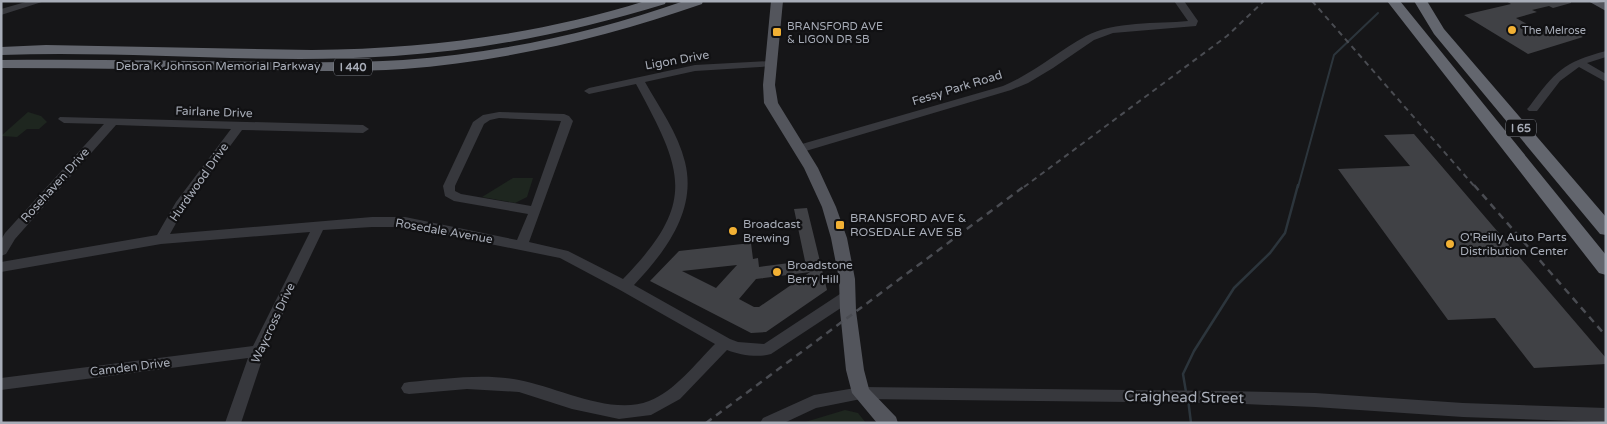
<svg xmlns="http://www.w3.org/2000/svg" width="1607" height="424" font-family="'Varela Round',sans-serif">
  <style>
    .green { fill: #1e261f }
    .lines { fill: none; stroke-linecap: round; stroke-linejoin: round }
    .stream-far1 { stroke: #2c353c; stroke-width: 2 }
    .stream { stroke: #2c353c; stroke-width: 2.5 }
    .building { fill: #404145; fill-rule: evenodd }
    .minor { fill: #37383d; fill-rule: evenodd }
    .major { fill: #53555c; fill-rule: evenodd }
    .highway { fill: #63666e; fill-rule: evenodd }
    .rail-far1 { stroke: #4a4c52; stroke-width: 2; stroke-dasharray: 5.5 4.5; stroke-linecap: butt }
    .rail { stroke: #4a4c52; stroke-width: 2.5; stroke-dasharray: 7 5.5; stroke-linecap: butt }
    .poi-dot { fill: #f2b134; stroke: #111113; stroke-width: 2 }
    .labels { text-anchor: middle; stroke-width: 4.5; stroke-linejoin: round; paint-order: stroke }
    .far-poi-label { font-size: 11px; fill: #a8adb8; stroke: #111113; text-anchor: start }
    .shield { fill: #111113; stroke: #7b7e86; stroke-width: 1 }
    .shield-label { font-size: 11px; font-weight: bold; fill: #a8adb8 }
    .street-label { font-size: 12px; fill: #a8adb8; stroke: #111113 }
    .poi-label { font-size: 12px; fill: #a8adb8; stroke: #111113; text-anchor: start }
    .near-street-label { font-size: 15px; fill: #a8adb8; stroke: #111113 }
  </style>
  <rect width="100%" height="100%" fill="#161618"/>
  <path class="green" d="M28,112L41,116L47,122L39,129H27L17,137L1,136Z
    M513,178H533L527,197L515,203L482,197Z
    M845,410L858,413L866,423H802Z"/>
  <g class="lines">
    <path class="stream-far1" d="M1298,187L1334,55L1378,13"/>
    <path class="stream" d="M1186,392L1183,374L1194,351L1234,288L1270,253L1285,233L1298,185
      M1188,399L1191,423"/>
  </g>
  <path class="building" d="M1506,1H1571V3L1553,8L1549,6L1532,10L1537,12L1516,18L1541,32L1565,27L1583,37L1528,54L1464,15L1511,4Z
    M1414,134L1606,358V364L1534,368L1495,318L1448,320L1338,169L1410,166L1384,135Z
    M807,208L827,290L766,332L751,333L650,281L679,251L751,243L753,259L758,258L759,267L805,261L794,209ZM737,265L716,288L682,271ZM810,272L759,307H754L739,299L756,279Z"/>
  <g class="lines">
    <path class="minor" d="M29,1H45L1,15V9Z
      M1174,1H1184L1198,21L1196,26L1113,33L1094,40L1053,68L1028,83L1011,90L799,153L793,149L795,146L1003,86C1034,73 1057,52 1086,36C1114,21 1157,24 1188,21Z
      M1606,51V57L1587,63L1606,74V82L1579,67L1560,81L1537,111H1529L1527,109L1529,107C1555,72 1563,62 1606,51Z
      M770,61L775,64L774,66L695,71L645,82C659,107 678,133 685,162C697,210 666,251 634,285L730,339L738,342L764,344L843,292L848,291L853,292L855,296L853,300L771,354C759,358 739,355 727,350L680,399L651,415L619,419L572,409L519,392L467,389L409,394L404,393L401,388L404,383L409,382C445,379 483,373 519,380C557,387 611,416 649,401C675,391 695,364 715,344L620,290L560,258L405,227H372L323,230L265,351L241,423H225L248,358L1,390V378L253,346L310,232L161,244L1,272V262L157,235L176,202L231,129L116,125L15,239L6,254L1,256V240L5,233L104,124L64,123L58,119L60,117L363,125L369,129L363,133L242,130L185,207L170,234L372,217H405L517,240L528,214L454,201L445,196L443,186L473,122L483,115L499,112L564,114L569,116L573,121L529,242L568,251L623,279C698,202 683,171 636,84L589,94L584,91L589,88L695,65ZM499,118L561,121L531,206L461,194L455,191V186L484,124L490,120Z
      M861,387L1223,391L1315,393L1463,403L1606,408V422L1463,417L1315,407L1223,403L861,399L816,408L784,423H760L763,418L814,395Z"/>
    <path class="major" d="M771,1H783L775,85L778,103L818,168L836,207L847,238L855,279L856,311L864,370L869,389L896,417L898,423H877L852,393L846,370L840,311L839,279L831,238L822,207L804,168L764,103L763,85Z
      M1588,1L1606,3V11Z"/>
    <path class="highway" d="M645,1H666L665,4C577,31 487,50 394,56C264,65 132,50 1,55V47L46,45L312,50C426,49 536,35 645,1Z
      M684,1H703L702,4C605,38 505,61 403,69C358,72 315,71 270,70C181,70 91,68 1,68V60C91,59 181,61 270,62C315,62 358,63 403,60C499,53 593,33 684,1Z
      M1387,1H1400L1606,255V275L1599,273Z
      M1414,1H1427L1444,29L1606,217V235L1600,234L1434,34Z"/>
    <path class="rail-far1" d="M1312,1L1475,187
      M1024,187L1227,36L1264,1"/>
    <path class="rail" d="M1474,185L1606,336
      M706,423L1026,185"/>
  </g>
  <g class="poi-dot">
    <circle cx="1512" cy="30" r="5"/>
    <rect x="772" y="27" width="10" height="10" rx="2.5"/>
    <rect x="835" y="220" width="10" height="10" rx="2.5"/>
    <circle cx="733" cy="231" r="5"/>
    <circle cx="1450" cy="244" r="5"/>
    <circle cx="777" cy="272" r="5"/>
  </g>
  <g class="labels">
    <g class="far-poi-label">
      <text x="787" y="30">BRANSFORD AVE<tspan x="787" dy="13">&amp; LIGON DR SB</tspan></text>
      <text x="1522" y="34">The Melrose</text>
    </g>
    <g class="shield">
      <rect x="334" y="58.5" width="38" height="17" rx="4"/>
      <rect x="1506" y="119.5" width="30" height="17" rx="4"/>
    </g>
    <g class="shield-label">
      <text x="353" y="71">I 440</text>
      <text x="1521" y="132">I 65</text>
    </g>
    <g class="street-label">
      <text transform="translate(677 60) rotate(-10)" y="4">Ligon Drive</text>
      <text x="218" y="70">Debra K Johnson Memorial Parkway</text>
      <text transform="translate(957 88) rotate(-17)" y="4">Fessy Park Road</text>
      <text transform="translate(214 112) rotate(2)" y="4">Fairlane Drive</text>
      <text transform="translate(199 182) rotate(-55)" y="4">Hurdwood Drive</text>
      <text transform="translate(55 185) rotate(-48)" y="4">Rosehaven Drive</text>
      <text transform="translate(444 231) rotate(10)" y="4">Rosedale Avenue</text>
      <text transform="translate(273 323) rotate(-65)" y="4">Waycross Drive</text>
      <text transform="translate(130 367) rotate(-7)" y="4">Camden Drive</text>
    </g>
    <g class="poi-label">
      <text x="850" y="222">BRANSFORD AVE &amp;<tspan x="850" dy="14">ROSEDALE AVE SB</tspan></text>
      <text x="743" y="228">Broadcast<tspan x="743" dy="14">Brewing</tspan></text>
      <text x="1460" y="241">O'Reilly Auto Parts<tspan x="1460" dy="14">Distribution Center</tspan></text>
      <text x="787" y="269">Broadstone<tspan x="787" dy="14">Berry Hill</tspan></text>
    </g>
    <g class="near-street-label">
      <text transform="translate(1184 397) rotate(1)" y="5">Craighead Street</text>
    </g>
  </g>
  <rect width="1607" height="424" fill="none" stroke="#a8adb8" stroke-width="5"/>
</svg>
